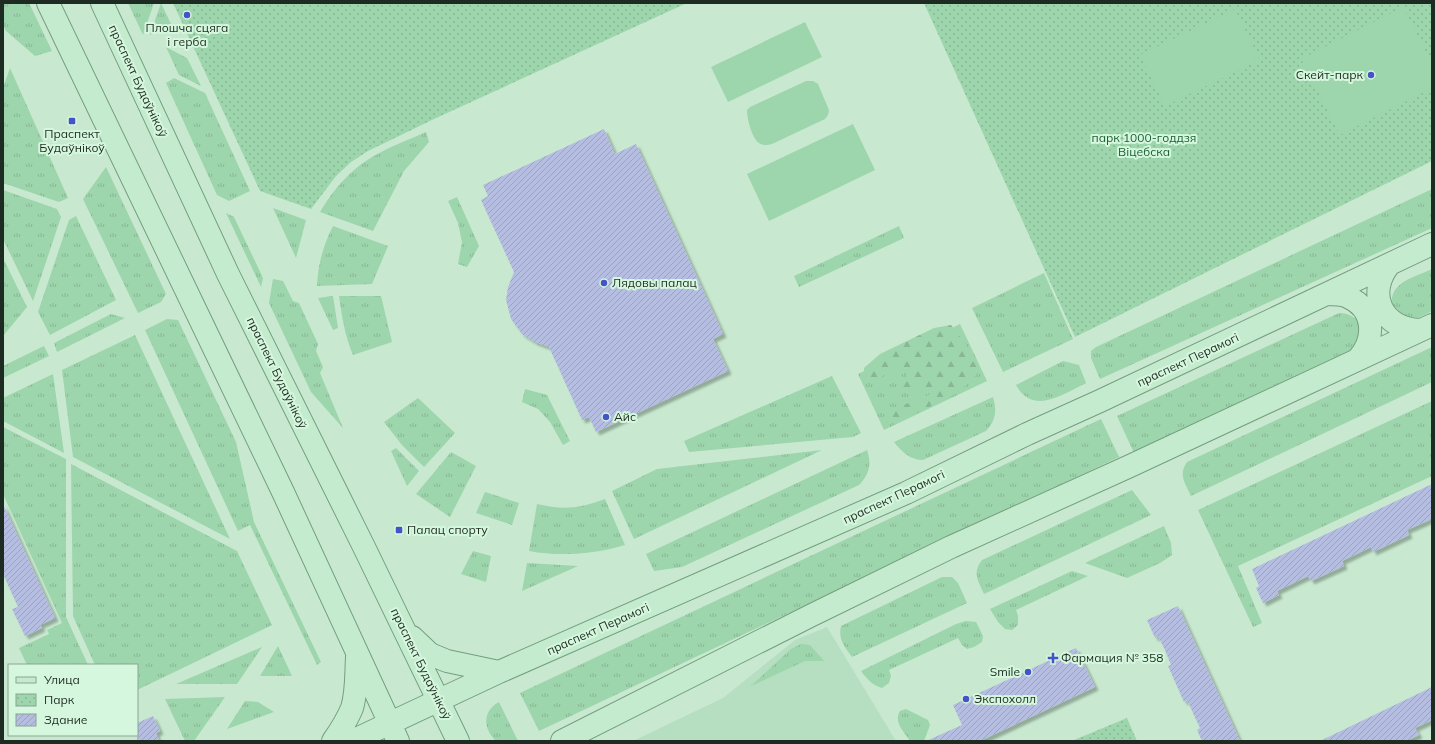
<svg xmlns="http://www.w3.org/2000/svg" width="1435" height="744" font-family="Mulish,sans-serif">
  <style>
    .built { fill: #b6dec0 }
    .grass { fill: url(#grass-tufts) }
    .forest { fill: url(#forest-firs) }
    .park { fill: url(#park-dots) }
    .garden { fill: #9dd5ac }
    .building { fill: url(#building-hatch); filter: url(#shadow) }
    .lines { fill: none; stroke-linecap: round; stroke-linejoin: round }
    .major-casing { stroke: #729f7e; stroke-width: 24 }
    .major { stroke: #c5ebcf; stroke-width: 22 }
    .poi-dot { fill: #4453c7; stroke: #d5f7dd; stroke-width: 1.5 }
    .labels { text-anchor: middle; stroke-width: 4; stroke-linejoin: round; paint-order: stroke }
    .poi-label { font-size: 12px; fill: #1e2b22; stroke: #d5f7dd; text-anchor: start }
    .street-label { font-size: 12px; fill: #1e2b22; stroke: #d5f7dd }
    .park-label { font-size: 12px; fill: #195f34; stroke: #d5f7dd }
  </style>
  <defs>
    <pattern id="grass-tufts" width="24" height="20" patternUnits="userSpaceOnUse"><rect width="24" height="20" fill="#9dd5ac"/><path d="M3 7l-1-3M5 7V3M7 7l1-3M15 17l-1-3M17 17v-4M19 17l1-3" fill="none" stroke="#87b794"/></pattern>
    <pattern id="forest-firs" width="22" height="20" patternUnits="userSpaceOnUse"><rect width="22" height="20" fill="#9dd5ac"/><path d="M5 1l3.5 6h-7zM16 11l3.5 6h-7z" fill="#87b794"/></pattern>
    <pattern id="park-dots" width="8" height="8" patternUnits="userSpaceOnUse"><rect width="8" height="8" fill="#9dd5ac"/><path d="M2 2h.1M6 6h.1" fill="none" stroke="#87b794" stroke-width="1.8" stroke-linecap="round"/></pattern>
    <pattern id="building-hatch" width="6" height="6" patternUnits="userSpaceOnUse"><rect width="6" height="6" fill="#b5bee0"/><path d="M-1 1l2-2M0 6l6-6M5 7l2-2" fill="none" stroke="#9ba3c0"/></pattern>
    <filter id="shadow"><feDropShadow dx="3.5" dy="3.5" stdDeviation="1" flood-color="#0004"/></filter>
  </defs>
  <rect width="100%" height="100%" fill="#c8e9d0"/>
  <path class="built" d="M827,627L896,741H633L723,698L795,640Z"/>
  <path class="grass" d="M3,3H29L52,51L35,56L6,31L3,25Z
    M128,3H154L143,35Z
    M161,3L171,24L150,35Z
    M166,47L187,58L201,86L179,75Z
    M10,68L68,198L59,202L3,183V88Z
    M174,78L205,93L250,191L229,201L217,195L166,83Z
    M426,132L429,142L404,171L373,231L320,212C333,190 350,170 372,157C389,147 408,140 426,132Z
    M106,167L166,294L161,302L138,313L83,199Z
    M1432,189V228L1100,379L1091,358V351L1096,347Z
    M3,190L57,209L61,217L33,301L3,239Z
    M457,197L479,246L467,267L458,264L462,242L458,223L448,201Z
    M273,208L306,220L296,258Z
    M226,213L234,217L263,278L261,287Z
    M76,216L116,300L50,335L38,312L69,220Z
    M333,226L388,246L372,284L317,286C318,264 323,246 333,226Z
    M899,226L904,238L799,287L794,276Z
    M3,258L27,307L3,336Z
    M1432,269V311L1414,320H1407L1392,308C1388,282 1413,278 1432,269Z
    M1044,273L1073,339L1003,372L972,308Z
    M273,279L283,281L293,301L299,303L318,344L316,351L323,367L320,373L343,428L311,392L269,303Z
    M333,296L338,328L333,330L318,298Z
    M339,296H381L392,342L353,355C345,336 342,317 339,296Z
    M1339,313C1349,313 1359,318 1361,329C1362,335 1358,343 1357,348L1134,453L1117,416Z
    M111,314L125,318L57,352L54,343Z
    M167,319L178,320L236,442L254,522L321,662L317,665L250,525L238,531L145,330Z
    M960,324L987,381L884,430L858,374Z
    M135,335L230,539L73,457L62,370Z
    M44,346L49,356L3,378V366Z
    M1432,347V382L1191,496C1185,483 1178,475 1187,462Z
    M1063,361L1079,365L1086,383C1063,394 1033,416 1016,385Z
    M53,374L64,453L3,421V398Z
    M832,376L861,433L853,437L689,452L684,441Z
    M525,389L547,395L570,441L563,445L550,422L538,409L522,402Z
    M993,397C997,411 996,420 986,431L923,460C910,460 902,452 894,442Z
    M418,398L455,433L424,467L402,445L384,422Z
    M1432,401V476L1238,566L1262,623L1253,627L1198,510Z
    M1101,419L1119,457L539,731L520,693Z
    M3,427L66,459V617L88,665H27L19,648L49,634L47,630L62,623L3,494Z
    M396,448L419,471L407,486L391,451Z
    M822,450L634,539L612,491L657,469Z
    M867,450C872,464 869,475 859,485L682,567L654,571L646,554Z
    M451,452L476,466L450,517L416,494Z
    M71,464L237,551L272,625L137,690V665H95L73,616Z
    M1132,490L1151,515L984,594C978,581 972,572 982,560Z
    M485,492L519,503L512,525L476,513Z
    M605,499L625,545C595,554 561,557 529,551L537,504C563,510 579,509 605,499Z
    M1164,526L1171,543L1172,555L1160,563L1127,578L1085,563Z
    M473,551L491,556L486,582L461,574Z
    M527,563L578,566L522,591Z
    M1072,571L1088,576L1016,610L1018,616V625L1012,630L1005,629L998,622L990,609Z
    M942,577H952L958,583L967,603L852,657C844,646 838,639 841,626Z
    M966,621L976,622L983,636L982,642L974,647L967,649L962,645L958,638L889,670L891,676L889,683L882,688C872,685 867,679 861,671L956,624Z
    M801,644L810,645L824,661H805L751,686L791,649Z
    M278,646L292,676H260Z
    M262,647L237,684H176Z
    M225,697L194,741H185L165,699Z
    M245,701L258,702L274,712L227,729Z
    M499,702L518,741H496C483,729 482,711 499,702Z
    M906,709L928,720L930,725L924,741H910C904,732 893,722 900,711Z"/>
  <path class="forest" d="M951,325L962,339L978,363L977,374L959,392L895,424L892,419C896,405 907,404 919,400C923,398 926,396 930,394L927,387L914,389L902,393L899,386L907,376V371C892,365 884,375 873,384L864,378V368L880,354L934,328Z"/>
  <path class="park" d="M173,3H687L434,119L368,151L351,162L336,176L311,209L260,191Z
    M924,3H1432V161L1075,337Z
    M1127,718L1137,741L1074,740Z"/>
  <path class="garden" d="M1403,7L1432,63V88L1340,135L1301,59Z
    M1235,9L1260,60L1165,106L1140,55Z
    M805,22L822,57L728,102L711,67Z
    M806,81H813L818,84L829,110L828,115L825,119L772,144C768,145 763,146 759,143C752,138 747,119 747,110L750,107Z
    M853,124L875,170L769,221L747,174Z"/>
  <path class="building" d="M604,129L615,154L636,144L723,334L713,339L728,371L596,432L589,417L582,420L549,347L535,342L522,334L511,319L506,300L508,287L514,272L481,200L488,196L483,185Z
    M1432,484V519L1407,530L1409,535L1373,552L1371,547L1342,561L1344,566L1311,581L1308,576L1277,591L1279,595L1263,603L1256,588L1259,586L1252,569Z
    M3,504L55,618L40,625L42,628L25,636L12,609L18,607L3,574Z
    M1178,606L1240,741H1202L1197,730L1200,728L1187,700L1184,702L1168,666L1171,665L1165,650L1158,636L1155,638L1147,620Z
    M1076,648L1095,687L980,741H926L962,725L953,705Z
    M1432,687V720L1415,728L1419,735L1406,741H1320Z
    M153,716L160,731L156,733L159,741H137V723Z"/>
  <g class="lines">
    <g class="major-casing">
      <path id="major" d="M48,3L283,492L398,741
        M102,3L228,274L364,547L458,741
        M1389,265C1366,294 1382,329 1420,330
        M1327,294C1334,294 1342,294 1348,297C1375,309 1376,339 1358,359
        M412,637L430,654L447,661L499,672
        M333,741C340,731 347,720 352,708C357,692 356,673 357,657
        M352,741L499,672L906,493L1027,434L1100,401L1432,244
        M562,741L810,616L951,547L1130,466L1432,325"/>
    </g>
    <use href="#major" class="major"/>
  </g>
  <g class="poi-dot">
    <circle cx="187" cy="15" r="4"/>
    <circle cx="1371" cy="75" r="4"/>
    <rect x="68" y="117" width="8" height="8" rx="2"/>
    <circle cx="604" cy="283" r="4"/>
    <circle cx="606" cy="417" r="4"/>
    <rect x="395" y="526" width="8" height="8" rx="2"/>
    <path d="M1051 652h4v4h4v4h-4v4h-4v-4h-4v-4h4z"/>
    <circle cx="1028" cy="672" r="4"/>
    <circle cx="966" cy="699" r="4"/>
  </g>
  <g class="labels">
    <g class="poi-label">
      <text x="187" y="32" text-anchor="middle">Плошча сцяга<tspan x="187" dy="14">і герба</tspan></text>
      <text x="1363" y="79" text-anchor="end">Скейт-парк</text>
      <text x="72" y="138" text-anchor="middle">Праспект<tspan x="72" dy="14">Будаўнікоў</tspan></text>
      <text x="612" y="287">Лядовы палац</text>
      <text x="614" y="421">Айс</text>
      <text x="407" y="534">Палац спорту</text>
      <text x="1061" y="662">Фармация № 358</text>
      <text x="1020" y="676" text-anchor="end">Smile</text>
      <text x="974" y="703">Экспохолл</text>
    </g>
    <g class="street-label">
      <text transform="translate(138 81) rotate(65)" y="4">праспект Будаўнікоў</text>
      <text transform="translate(1188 360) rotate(-25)" y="4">праспект Перамогі</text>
      <text transform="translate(277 373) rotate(64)" y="4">праспект Будаўнікоў</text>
      <text transform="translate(894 497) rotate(-25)" y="4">праспект Перамогі</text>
      <text transform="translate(598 629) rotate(-24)" y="4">праспект Перамогі</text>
      <text transform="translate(421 664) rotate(64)" y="4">праспект Будаўнікоў</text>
    </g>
    <g class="park-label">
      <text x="1144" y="142">парк 1000-годдзя<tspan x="1144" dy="14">Віцебска</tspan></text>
    </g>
  </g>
  <rect width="1435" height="744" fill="none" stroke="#1e2b22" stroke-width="8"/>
  <rect x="8" y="664" width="130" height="72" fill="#d5f7dd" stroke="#8ca592"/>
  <rect x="16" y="677" width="20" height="6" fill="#c5ebcf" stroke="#8ca592"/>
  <text x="44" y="684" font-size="12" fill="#1e2b22">Улица</text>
  <rect x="16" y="694" width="20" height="12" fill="url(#park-dots)" stroke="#8ca592"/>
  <text x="44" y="704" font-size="12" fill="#1e2b22">Парк</text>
  <rect x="16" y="714" width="20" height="12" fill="url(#building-hatch)" stroke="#8ca592"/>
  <text x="44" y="724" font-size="12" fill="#1e2b22">Здание</text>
</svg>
